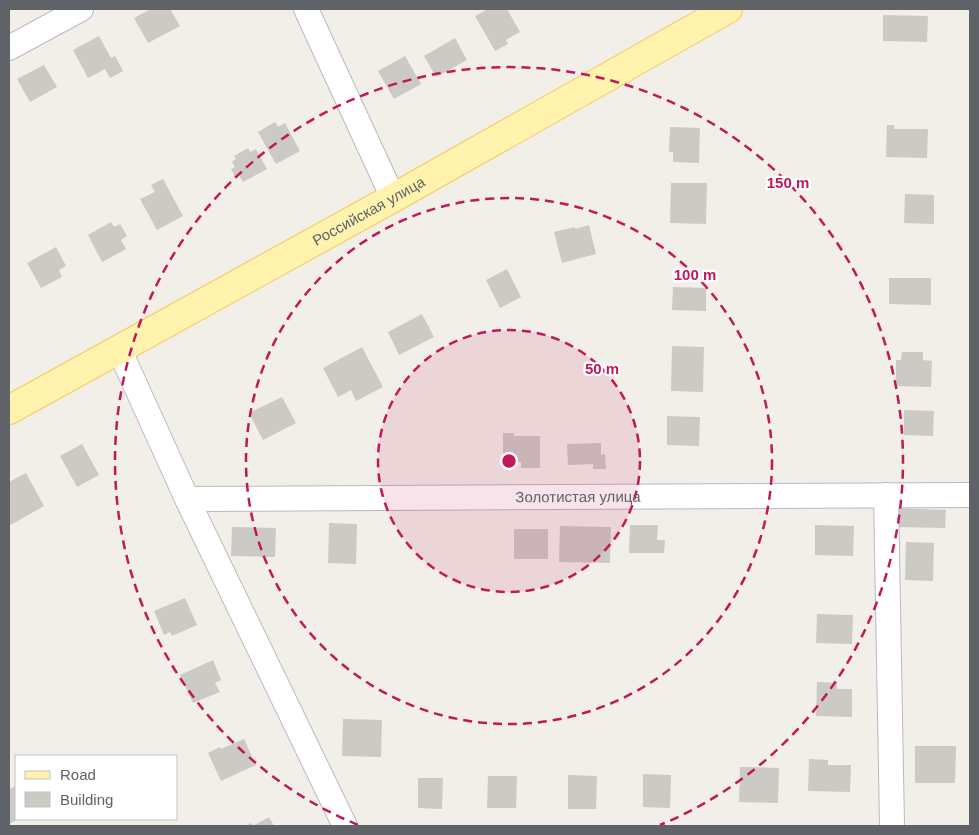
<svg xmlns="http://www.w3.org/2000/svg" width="979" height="835" font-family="Helvetica,sans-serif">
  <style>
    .building { fill: #cccac4 }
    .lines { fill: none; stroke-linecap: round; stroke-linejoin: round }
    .minor-casing { stroke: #b8babe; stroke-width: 26 }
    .major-casing { stroke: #f2ca5f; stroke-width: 30 }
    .minor { stroke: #fff; stroke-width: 24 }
    .major { stroke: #fff3ae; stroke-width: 28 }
    .ring { fill: none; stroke: #c2185b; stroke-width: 2.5; stroke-dasharray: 9 6 }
    .labels { text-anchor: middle; stroke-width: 4.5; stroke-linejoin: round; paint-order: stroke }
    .street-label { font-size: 15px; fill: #5f6368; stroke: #fff }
    .centre { fill: #c2185b; stroke: #fff; stroke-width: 2.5 }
    .ring-label { font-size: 15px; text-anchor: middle; font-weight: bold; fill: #c2185b; stroke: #fff; stroke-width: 4.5; stroke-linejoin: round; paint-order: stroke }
  </style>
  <rect width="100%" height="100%" fill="#f1efe7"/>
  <path class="building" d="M151,9H160L161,10L170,9L180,26L148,43L134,18Z
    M488,9H507L520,32L506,40L508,44L495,51L475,16Z
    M883,15L928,16L927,42L883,41Z
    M99,36L111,58L115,56L123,71L110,78L105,69L88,78L73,50Z
    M455,38L467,60L436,77L424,56Z
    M405,56L421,84L394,99L378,71Z
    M44,65L57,87L30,102L17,79Z
    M275,122L278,127L285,123L300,151L276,164L258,132Z
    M887,125H894V129H928L927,158L886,157Z
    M670,127L700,128L699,163L673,162V152H669Z
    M248,148L250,152L256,149L267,169L243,182L239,175L235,177L231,169L235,167L232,162L236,159L234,156Z
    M163,179L183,216L157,230L140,199L155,192L151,185Z
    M671,183H707L706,224L670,223Z
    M905,194L934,195V224L904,223Z
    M111,222L114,227L120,224L127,236L121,240L126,249L102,262L88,235Z
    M589,225L596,254L562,263L554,232L575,227V229Z
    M56,247L66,266L59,270L62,277L41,288L27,263Z
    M507,269L521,297L500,308L486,280Z
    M889,278H931V305L889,304Z
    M673,287L706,288V311L672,310Z
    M422,314L434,337L399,355L388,332Z
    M672,346L704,347L703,392L671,391Z
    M362,347L383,387L356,401L351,390L338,397L323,368Z
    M902,352H923V360L932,361L931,387L896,386V360H901Z
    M282,397L296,423L263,440L249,413Z
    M904,410L934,411L933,436L904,435Z
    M667,416L700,417L699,446L667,445Z
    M503,433H514V436H540V468H521V462H503Z
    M601,443V455L605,454L606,469H593V464L568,465L567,444Z
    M82,444L99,475L77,487L60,456Z
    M26,473L44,506L9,526V482Z
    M894,508L946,510L945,528L894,527Z
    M329,523L357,524L356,564L328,563Z
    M630,525H658L657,540H665L664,553H629Z
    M815,525L854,526L853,556L815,555Z
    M560,526L611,527L610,563L559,562Z
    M232,527L276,528L275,557L231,556Z
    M514,529H548V559H514Z
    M906,542L934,543L933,581L905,580Z
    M185,598L197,625L172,636L170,632L164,635L154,611Z
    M817,614L853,615L852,644L816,643Z
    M213,660L221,680L215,683L220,692L193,703L180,675Z
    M817,682L837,683V689H852V717L816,716Z
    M343,719L382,720L381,757L342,756Z
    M244,739L256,765L221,781L208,753L220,747L221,749Z
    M915,746H956L955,783H915Z
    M809,759L828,760V765H851L850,792L808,791Z
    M740,767L779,768L778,803L739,802Z
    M643,774L671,775L670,808L643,807Z
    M568,775L597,776L596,809H568Z
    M488,776H517L516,808H487Z
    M418,778H443L442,809L418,808Z
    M16,786V819H19L9,824V789Z
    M269,817L274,826H245L251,823L253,826Z"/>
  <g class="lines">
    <g class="minor-casing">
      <g id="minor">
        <path d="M306,9L393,198"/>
        <path d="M9,48L81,9"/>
        <path d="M119,349L187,499L345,826"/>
        <path d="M886,495L892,826"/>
        <path id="s1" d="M187,499L970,495"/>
      </g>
    </g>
    <g class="major-casing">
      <g id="major">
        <path id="s2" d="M9,410L393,198L728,9"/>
      </g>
    </g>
    <use href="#minor" class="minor"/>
    <use href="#major" class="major"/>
  </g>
  <circle cx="509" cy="461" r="131" fill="#c2185b" fill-opacity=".12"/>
  <g class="ring">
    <circle cx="509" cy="461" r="131"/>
    <circle cx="509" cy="461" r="263"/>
    <path d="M358 825A394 394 0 1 1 660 825"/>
  </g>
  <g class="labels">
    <g class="street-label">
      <text dy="5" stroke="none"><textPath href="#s2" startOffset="411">Российская улица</textPath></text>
      <text dy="5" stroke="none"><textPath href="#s1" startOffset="391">Золотистая улица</textPath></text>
    </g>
  </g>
  <circle cx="509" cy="461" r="8" class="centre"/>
  <g class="ring-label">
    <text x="788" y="188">150 m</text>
    <text x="695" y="280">100 m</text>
    <text x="602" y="374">50 m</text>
  </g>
  <rect width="979" height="835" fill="none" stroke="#5f6368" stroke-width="20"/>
  <rect x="15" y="755" width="162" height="65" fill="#ffffff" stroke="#bfc1c3"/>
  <rect x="25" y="771" width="25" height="8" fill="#fff3ae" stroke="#bfc1c3"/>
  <text x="60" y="780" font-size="15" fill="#5f6368">Road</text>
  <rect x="25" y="792" width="25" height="15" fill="#cccac4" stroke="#bfc1c3"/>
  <text x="60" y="805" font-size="15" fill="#5f6368">Building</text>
</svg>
